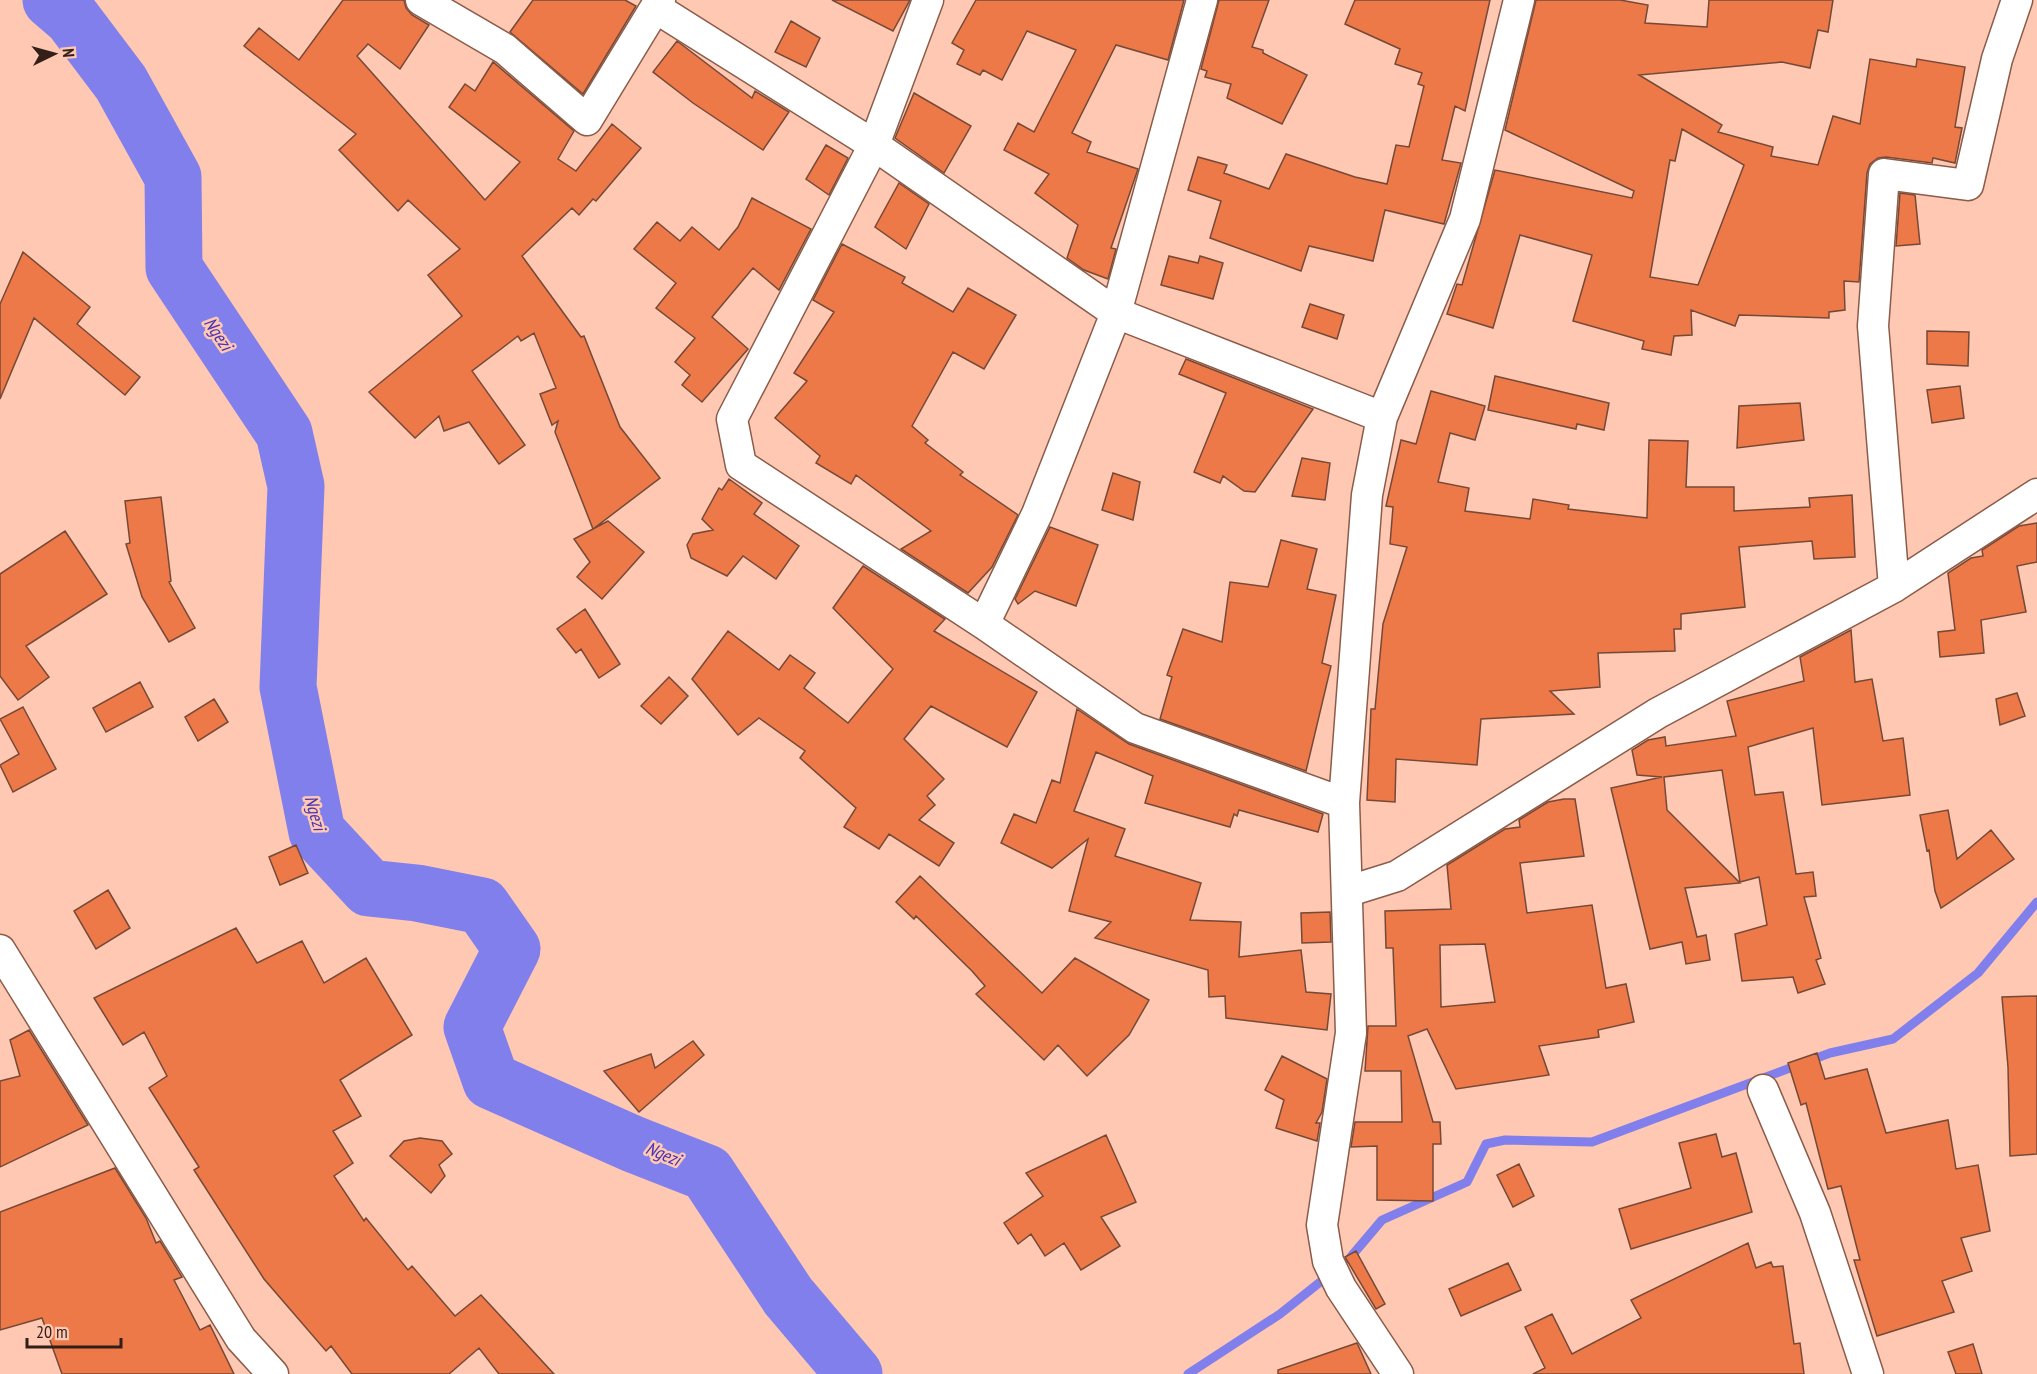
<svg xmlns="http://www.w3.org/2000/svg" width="2037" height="1374" font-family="'PT Sans Narrow',sans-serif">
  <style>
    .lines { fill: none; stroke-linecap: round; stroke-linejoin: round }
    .stream { stroke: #817feb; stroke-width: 9 }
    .river { stroke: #817feb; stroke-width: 57 }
    .building { fill: #ed7848; stroke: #764937; stroke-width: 1.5; fill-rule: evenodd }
    .street-casing { stroke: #8b5c4a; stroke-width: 33 }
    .street { stroke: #fff; stroke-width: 30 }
    .labels { text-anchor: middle; stroke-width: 5; stroke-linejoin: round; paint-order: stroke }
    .water-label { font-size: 18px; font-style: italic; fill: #4633b1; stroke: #fec8b3 }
  </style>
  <rect width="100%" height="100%" fill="#fec8b3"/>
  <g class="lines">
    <path class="stream" d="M1349,1259L1382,1220L1467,1182L1486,1144L1505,1140L1592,1142L1830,1053L1893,1039L1978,973L2037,902
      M1188,1374L1280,1314L1329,1275"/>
    <path class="river" d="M51,0L72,18L121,83L173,177L174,268L284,433L296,486L288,687L317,832L369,888L417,893L482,906L512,949L472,1027L491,1081L633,1144L707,1173L788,1296L854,1374"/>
  </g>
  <path class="building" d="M343,0H404L406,8L412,15L429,25L400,69L368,44L357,56L485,200L520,162L449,107L465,84L475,91L493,62L574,131L558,159L576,171L612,124L641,148L596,201L593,199L579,215L572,208L522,256L581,337L584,336L620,427L660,478L593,529L555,432L558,421L552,425L540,394L556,388L534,333L521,341L518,336L472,371L525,445L499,464L469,422L444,431L439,416L415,438L369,392L462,316L428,275L460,249L408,200L398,211L339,150L356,134L244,46L259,28L299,60Z
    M533,0H625L636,6L583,94L510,32Z
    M832,0H910L893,31Z
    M976,0H1184L1168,60L1116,45L1072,133L1091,142L1087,152L1138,169L1111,248L1116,249L1108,279L1084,270L1067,258L1078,225L1035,193L1049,174L1004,150L1018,123L1034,132L1076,50L1027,31L1002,80L983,70L980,75L957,64L964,50L952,43Z
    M1219,0H1269L1252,47L1263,50V53L1307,75L1282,124L1227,98L1231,84L1205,77L1207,71L1201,69Z
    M1355,0H1490L1465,111L1455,106L1442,160L1461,163L1444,224L1385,210L1373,261L1309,246L1301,271L1210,238L1221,201L1188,190L1198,157L1227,165L1224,173L1269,189L1286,154L1355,177L1387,184L1396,145L1409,147L1424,86L1418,84L1422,73L1395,64L1400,49L1345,24Z
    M1536,0H1620L1648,5L1645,23L1707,27L1709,0H1833L1828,32L1818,30L1810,68L1782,62L1639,75L1722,125L1718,132L1773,147L1771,156L1818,165L1833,116L1860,124L1870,59L1916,67L1917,59L1965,67L1955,127L1962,128L1955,163L1933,158L1932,163L1886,157L1878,158L1870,164L1867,173L1859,282L1844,281L1845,310L1829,312V318L1739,315L1735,326L1691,310L1692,335L1674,336L1671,355L1642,349L1644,341L1573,321L1592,255L1520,235L1493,328L1447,314L1457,284L1462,285L1495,170L1632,198L1634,191L1505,130ZM1682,129L1744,165L1698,285L1650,277L1670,160L1675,161Z
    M791,21L820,38L806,67L775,52Z
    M677,41L752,98L755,91L789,112L763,150L693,103L653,72Z
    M914,93L971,126L944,173L895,138Z
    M826,145L848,158L829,195L806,179Z
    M899,183L929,204L906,249L875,227Z
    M1900,193L1915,195L1920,244L1896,246Z
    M752,198L811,229L779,290L753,268L712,317L748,349L702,402L682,385L690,375L675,362L695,338L656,308L676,283L634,249L657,222L680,241L692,227L719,250L738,227Z
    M842,244L905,277L902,283L953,312L968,288L1016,315L984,369L953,352L912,426L928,440L925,443L963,472L960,475L1018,515L992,567L968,593L901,549L931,531L856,475L851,484L816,463L820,456L775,418L807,381L794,373L834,312L813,300Z
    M23,252L90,307L77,324L140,377L125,395L34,318L0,399V304Z
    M1169,256L1198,263L1200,256L1223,263L1213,299L1161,285Z
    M1310,304L1344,315L1337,339L1302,327Z
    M1927,331L1969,332L1968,366L1927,364Z
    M1186,359L1313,409L1255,492L1244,491L1223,476L1220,483L1194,472L1226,393L1179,374Z
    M1495,376L1609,403L1604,430L1577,424L1576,429L1488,410Z
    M1960,386L1964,418L1932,423L1927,390Z
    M1431,391L1485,406L1475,440L1450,433L1438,482L1469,488L1465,511L1530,519L1533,499L1569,505L1568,509L1647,518L1649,440L1688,441L1686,487H1734V511L1810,507L1809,498L1852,495L1855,557L1814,559L1812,541L1739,547L1745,607L1681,614V629H1674L1675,651L1598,653L1600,687L1550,691L1574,714L1481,719L1477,765L1396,759L1395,802L1367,800L1371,709H1375L1383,624L1407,547L1390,544L1393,507L1386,506L1401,440L1416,444Z
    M1800,403L1804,440L1737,448L1739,406Z
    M1302,458L1330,463L1325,500L1292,496Z
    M1113,473L1140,482L1133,520L1102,510Z
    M729,479L762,503L754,514L799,546L776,579L743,556L727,576L691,558L687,545L693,534L713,530L702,519L719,488L722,490Z
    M161,497L171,581L169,582L195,628L169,642L142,597L126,544L130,543L125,501Z
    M608,521L644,552L602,599L577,577L590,562L574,539Z
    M2037,523V562L2017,566L2026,612L1981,620L1984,653L1940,657L1938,632L1955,630L1948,573L1971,558L1983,556L1982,550L2019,526Z
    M1050,527L1098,545L1076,606L1035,591L1018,604L1015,599Z
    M65,531L107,594L26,646L49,677L18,700L0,676V574Z
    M1281,540L1317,549L1307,589L1336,595L1322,663L1331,666L1306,771L1160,719L1172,677L1167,675L1183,629L1222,642L1230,582L1268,587Z
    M863,566L945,619L934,631L1037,692L1007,747L931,706L904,739L944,779L927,796L935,805L919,820L954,843L939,866L889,834L879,849L844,827L856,808L800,758L805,751L759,718L738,735L692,679L728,631L779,670L790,655L815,673L804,688L848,723L893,669L833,608Z
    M585,609L620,664L599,678L581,649L576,653L557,629Z
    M1851,630L1855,682L1872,679L1883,741L1903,738L1910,795L1822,805L1813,728L1748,747L1755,795L1783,792L1796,874L1813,872L1816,896L1804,897L1821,958L1816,960L1825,984L1798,993L1793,977L1742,981L1735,934L1767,925L1759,877L1740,882L1722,770L1664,777L1667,810L1740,883L1685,888L1697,937L1706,935L1710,960L1686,964L1682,942L1650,949L1611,788L1662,777L1637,775L1632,750L1648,740L1665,737L1666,746L1736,736L1727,701L1804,681L1800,657Z
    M669,677L688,696L661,724L641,706Z
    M140,682L153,707L106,732L93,708Z
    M2017,693L2025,716L2000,725L1996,699Z
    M214,699L228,722L198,741L185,717Z
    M23,707L56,769L13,792L0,765L19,754L0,719Z
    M1077,709L1129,744L1323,814L1318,832L1239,810L1237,816L1234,814L1230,827L1145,803L1153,776L1096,752L1074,811L1125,829L1115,856L1201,883L1190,920L1241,922L1239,957L1301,950L1306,992L1331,994L1327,1030L1226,1018L1225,996L1209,997L1208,970L1095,938L1111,922L1069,911L1088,839L1052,868L1001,843L1014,814L1036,823L1052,780L1060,783Z
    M1564,799H1575L1584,856L1520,863L1527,913L1592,905L1606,988L1626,984L1634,1022L1598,1030L1599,1037L1539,1046L1549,1075L1456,1089L1427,1029L1408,1036L1433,1122H1440L1441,1144H1433V1201L1377,1200V1146L1351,1147L1355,1122H1402L1401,1071H1365L1368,1026H1396L1393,948H1386L1385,911L1451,909L1447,865L1505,829L1520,827L1519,820L1548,802ZM1485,944L1495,1002L1441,1007L1440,945Z
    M1948,810L1957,859L1991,830L2014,859L1941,908L1935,891L1929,850L1927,851L1920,815Z
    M296,845L308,873L280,885L269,857Z
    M920,876L1042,993L1075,958L1149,1000L1129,1035L1087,1076L1058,1045L1044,1060L976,994L985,986L972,971L916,916L914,919L896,902Z
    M108,890L130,928L96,949L74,911Z
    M1330,912L1331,942L1302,943L1301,913Z
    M236,928L257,963L302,941L324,983L366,958L412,1035L340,1080L361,1116L333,1131L353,1163L334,1176L364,1221L366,1218L408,1270L412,1266L455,1316L481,1295L554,1374H499L479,1348L449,1374H352L331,1346L326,1351L264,1279L194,1170L199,1167L149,1088L167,1076L144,1032L123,1045L94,998Z
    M2037,996V1154L2010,1156L2008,1067L2002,997Z
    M29,1030L88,1125L0,1167V1081L20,1076L10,1040Z
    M693,1041L704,1055L639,1112L604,1071L651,1054L655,1068Z
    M1817,1053L1825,1079L1867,1069L1886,1133L1948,1120L1956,1169L1978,1165L1990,1231L1961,1238L1972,1271L1942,1281L1954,1312L1877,1336L1854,1260H1860L1841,1186L1828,1189L1806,1103L1801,1105L1788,1063Z
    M1282,1056L1327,1079L1322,1112L1316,1123H1320L1317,1141L1276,1128L1284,1100L1265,1090Z
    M1716,1134L1722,1157L1736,1153L1752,1212L1631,1249L1619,1209L1691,1188L1679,1143Z
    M1106,1135L1136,1202L1101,1217L1120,1246L1081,1270L1064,1243L1045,1256L1031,1234L1018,1244L1004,1223L1043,1196L1026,1173Z
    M420,1138L442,1141L452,1154L439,1165L445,1176L431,1193L390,1156L404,1141Z
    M1519,1164L1534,1196L1513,1207L1497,1175Z
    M115,1168L146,1218L156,1243L160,1241L182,1277L174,1280L200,1330L210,1325L234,1374H62L42,1318L0,1330V1212Z
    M1748,1243L1756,1268L1771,1262L1773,1267L1783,1266L1794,1344L1800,1343L1804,1374H1533L1545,1368L1525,1327L1552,1314L1572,1354L1641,1318L1631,1300Z
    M1356,1251L1385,1304L1376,1309L1345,1257Z
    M1508,1263L1521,1290L1461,1316L1449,1289Z
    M1357,1343L1371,1374H1278V1370Z
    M1973,1344L1982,1374H1956L1948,1352Z"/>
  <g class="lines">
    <g class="street-casing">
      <path id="street" d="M421,0L505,49L587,120L660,0
        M928,0L874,145L732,419L741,465L984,624L1135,728L1344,803
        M656,8L874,145L1116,313L1382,417
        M1894,587L1873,326L1884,174L1968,185L1997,59L2017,0
        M984,624L1037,514L1116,313L1202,0
        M1349,891L1397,876L1658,713L1894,587L2037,494
        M0,950L241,1339L273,1374
        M1763,1090L1815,1213L1868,1374
        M1398,1374L1341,1288L1328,1261L1322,1225L1351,1033L1344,803L1367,495L1382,417L1465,219L1519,0"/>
    </g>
    <use href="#street" class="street"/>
  </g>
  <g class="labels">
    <g class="water-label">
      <text transform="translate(218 334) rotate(56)" y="6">Ngezi</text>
      <text transform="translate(315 813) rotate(74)" y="6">Ngezi</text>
      <text transform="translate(663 1154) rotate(23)" y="6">Ngezi</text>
    </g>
  </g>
  <g transform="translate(54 54) rotate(85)" stroke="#fec8b3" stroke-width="4.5" paint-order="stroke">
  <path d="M0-4.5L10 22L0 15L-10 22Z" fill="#331f18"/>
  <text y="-9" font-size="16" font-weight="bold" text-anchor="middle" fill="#331f18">N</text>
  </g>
  <path d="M27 1338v9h94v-9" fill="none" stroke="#331f18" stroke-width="3"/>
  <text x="36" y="1338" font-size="18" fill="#331f18" stroke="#fec8b3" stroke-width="4.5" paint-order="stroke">20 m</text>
</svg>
